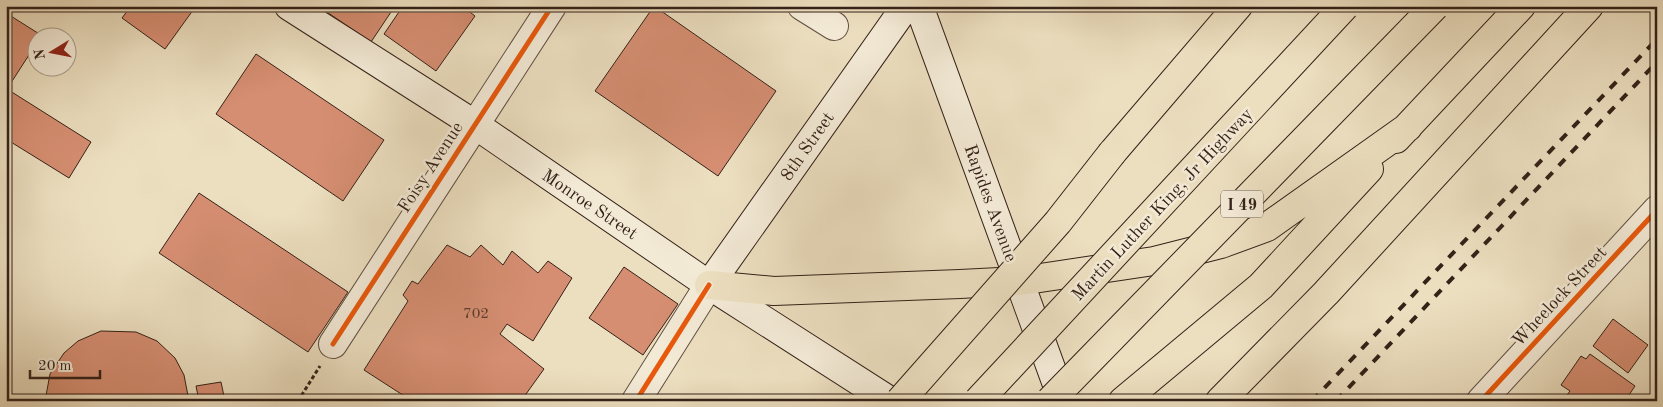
<svg xmlns="http://www.w3.org/2000/svg" width="1663" height="407" font-family="'Old Standard TT',serif">
  <style>
    .building { fill: #d68e72; stroke: #342118 }
    .lines { fill: none; stroke-linecap: round; stroke-linejoin: round }
    .street-casing { stroke: #625042; stroke-width: 30 }
    .secondary-casing { stroke: #342118; stroke-width: 30 }
    .highway-casing { stroke: #342118; stroke-width: 30 }
    .path { stroke: #342118; stroke-width: 3; stroke-dasharray: 4 2.5; stroke-linecap: butt }
    .street { stroke: #f3ead6; stroke-width: 28 }
    .secondary { stroke: #f3ead6; stroke-width: 28 }
    .highway { stroke: #ecdfc0; stroke-width: 28 }
    .rail { stroke: #342118; stroke-width: 4; stroke-dasharray: 9 9; stroke-linecap: butt }
    .highway-bridge-casing { stroke: #342118; stroke-width: 30; stroke-linecap: butt }
    .highway-bridge { stroke: #ecdfc0; stroke-width: 28 }
    .cycleway-casing { stroke: #f3ead6; stroke-width: 8 }
    .cycleway { stroke: #e8590c; stroke-width: 5 }
    .labels { text-anchor: middle; stroke-width: 5; stroke-linejoin: round; paint-order: stroke }
    .number-label { font-size: 15px; fill: #5c3c2e }
    .shield { fill: #f3ead6; stroke: #6d5d51; stroke-width: 1 }
    .shield-label { font-size: 16px; font-weight: bold; fill: #342118 }
    .street-label { font-size: 18px; fill: #342118; stroke: #f3ead6 }
  </style>
  <rect width="100%" height="100%" fill="#ecdfc0"/>
  <filter id="stains"><feTurbulence type="fractalNoise" baseFrequency=".004" numOctaves="4"/><feColorMatrix values="0 0 0 0 .2 0 0 0 0 .09 0 0 0 0 .02 0 0 0 .5 -.17"/></filter>
  <radialGradient id="worn" r=".72"><stop offset=".6" stop-color="#630" stop-opacity="0"/><stop offset="1" stop-color="#630" stop-opacity=".3"/></radialGradient>
  <path class="building" d="M131,6H196L165,49L122,18Z
    M318,6H395L371,42Z
    M403,6H462L475,16L436,71L384,34Z
    M654,6L776,91L718,176L595,91Z
    M6,13L41,35L38,38V41L7,89L91,142L69,178L6,139Z
    M256,54L384,140L343,201L216,114Z
    M199,193L348,292L308,352L159,253Z
    M447,245L470,257L481,245L503,265L512,251L538,273L548,261L572,278L533,341L507,324L500,334L544,369L521,401H412L364,370L408,301L403,295L412,281L418,284Z
    M624,267L678,304L643,355L589,318Z
    M1613,319L1648,345L1628,373L1593,346Z
    M101,331L136,332L157,341L175,358L184,375L189,401H45L50,374L64,353L78,341Z
    M1590,354L1635,386L1625,401H1570L1565,398L1570,391L1561,385L1581,356L1586,359Z
    M221,382L225,401H199L196,386Z"/>
  <g class="lines">
    <g class="street-casing">
      <path id="street" d="M802,6L834,26
        M333,344L552,6
        M636,401L709,285
        M1481,401L1657,210"/>
    </g>
    <g class="secondary-casing">
      <path id="secondary" d="M289,6L474,124L709,285L890,401
        M919,6L1063,401
        M709,285L906,6"/>
    </g>
    <g class="highway-casing">
      <path id="highway" d="M1396,139L1521,6
        M1112,153L1238,6
        M709,285L774,291L960,284L1020,281L1154,261L1221,244L1267,227L1408,127
        M1123,401L1261,286L1369,169
        M1220,401L1326,293L1589,6"/>
    </g>
    <path class="path" d="M298,401L320,366"/>
    <use href="#street" class="street"/>
    <use href="#secondary" class="secondary"/>
    <use href="#highway" class="highway"/>
    <path class="rail" d="M1312,401L1657,39
      M1336,401L1657,62"/>
    <g class="highway-bridge-casing">
      <path id="highway-bridge" d="M900,401L1058,222L1112,153
        M978,401L1345,6
        M1050,401L1435,6"/>
    </g>
    <use href="#highway-bridge" class="highway-bridge"/>
    <g class="cycleway-casing">
      <path id="cycleway" d="M333,344L552,6
        M636,401L709,285
        M1481,401L1657,210"/>
    </g>
    <use href="#cycleway" class="cycleway"/>
  </g>
  <g class="labels">
    <g class="number-label">
      <text x="476" y="318">702</text>
    </g>
    <rect class="shield" x="1221" y="190.5" width="42" height="27" rx="4"/>
    <g class="shield-label">
      <text x="1242" y="210">I 49</text>
    </g>
    <g class="street-label">
      <text transform="translate(807 146) rotate(-55)" y="6">8th Street</text>
      <text transform="translate(430 167) rotate(-57)" y="6">Foisy Avenue</text>
      <text transform="translate(991 203) rotate(70)" y="6">Rapides Avenue</text>
      <text transform="translate(590 204) rotate(34)" y="6">Monroe Street</text>
      <text transform="translate(1162 204) rotate(-47)" y="6">Martin Luther King, Jr Highway</text>
      <text transform="translate(1559 296) rotate(-47)" y="6">Wheelock Street</text>
    </g>
  </g>
  <rect width="1663" height="407" fill="none" stroke="#ecdfc0" stroke-width="25"/>
  <rect x="8" y="8" width="1648" height="392" fill="none" stroke="#342118" stroke-width="2.5"/>
  <rect x="12" y="12" width="1638" height="382" fill="none" stroke="#342118"/>
  <g transform="translate(52 52) rotate(260)"><circle r="24" fill="#f3ead6" stroke="#a79a8a"/>
  <path d="M0-4L9 19L0 12L-9 19Z" fill="#8f2418"/>
  <text y="-8" font-size="14" font-weight="bold" text-anchor="middle" fill="#342118">N</text>
  </g>
  <path d="M30 370v8h70v-8" fill="none" stroke="#342118" stroke-width="2.5"/>
  <text x="38" y="370" font-size="15" fill="#342118" stroke="#f3ead6" stroke-width="4" paint-order="stroke">20 m</text>
  <rect width="100%" height="100%" filter="url(#stains)"/>
  <rect width="100%" height="100%" fill="url(#worn)"/>
</svg>
